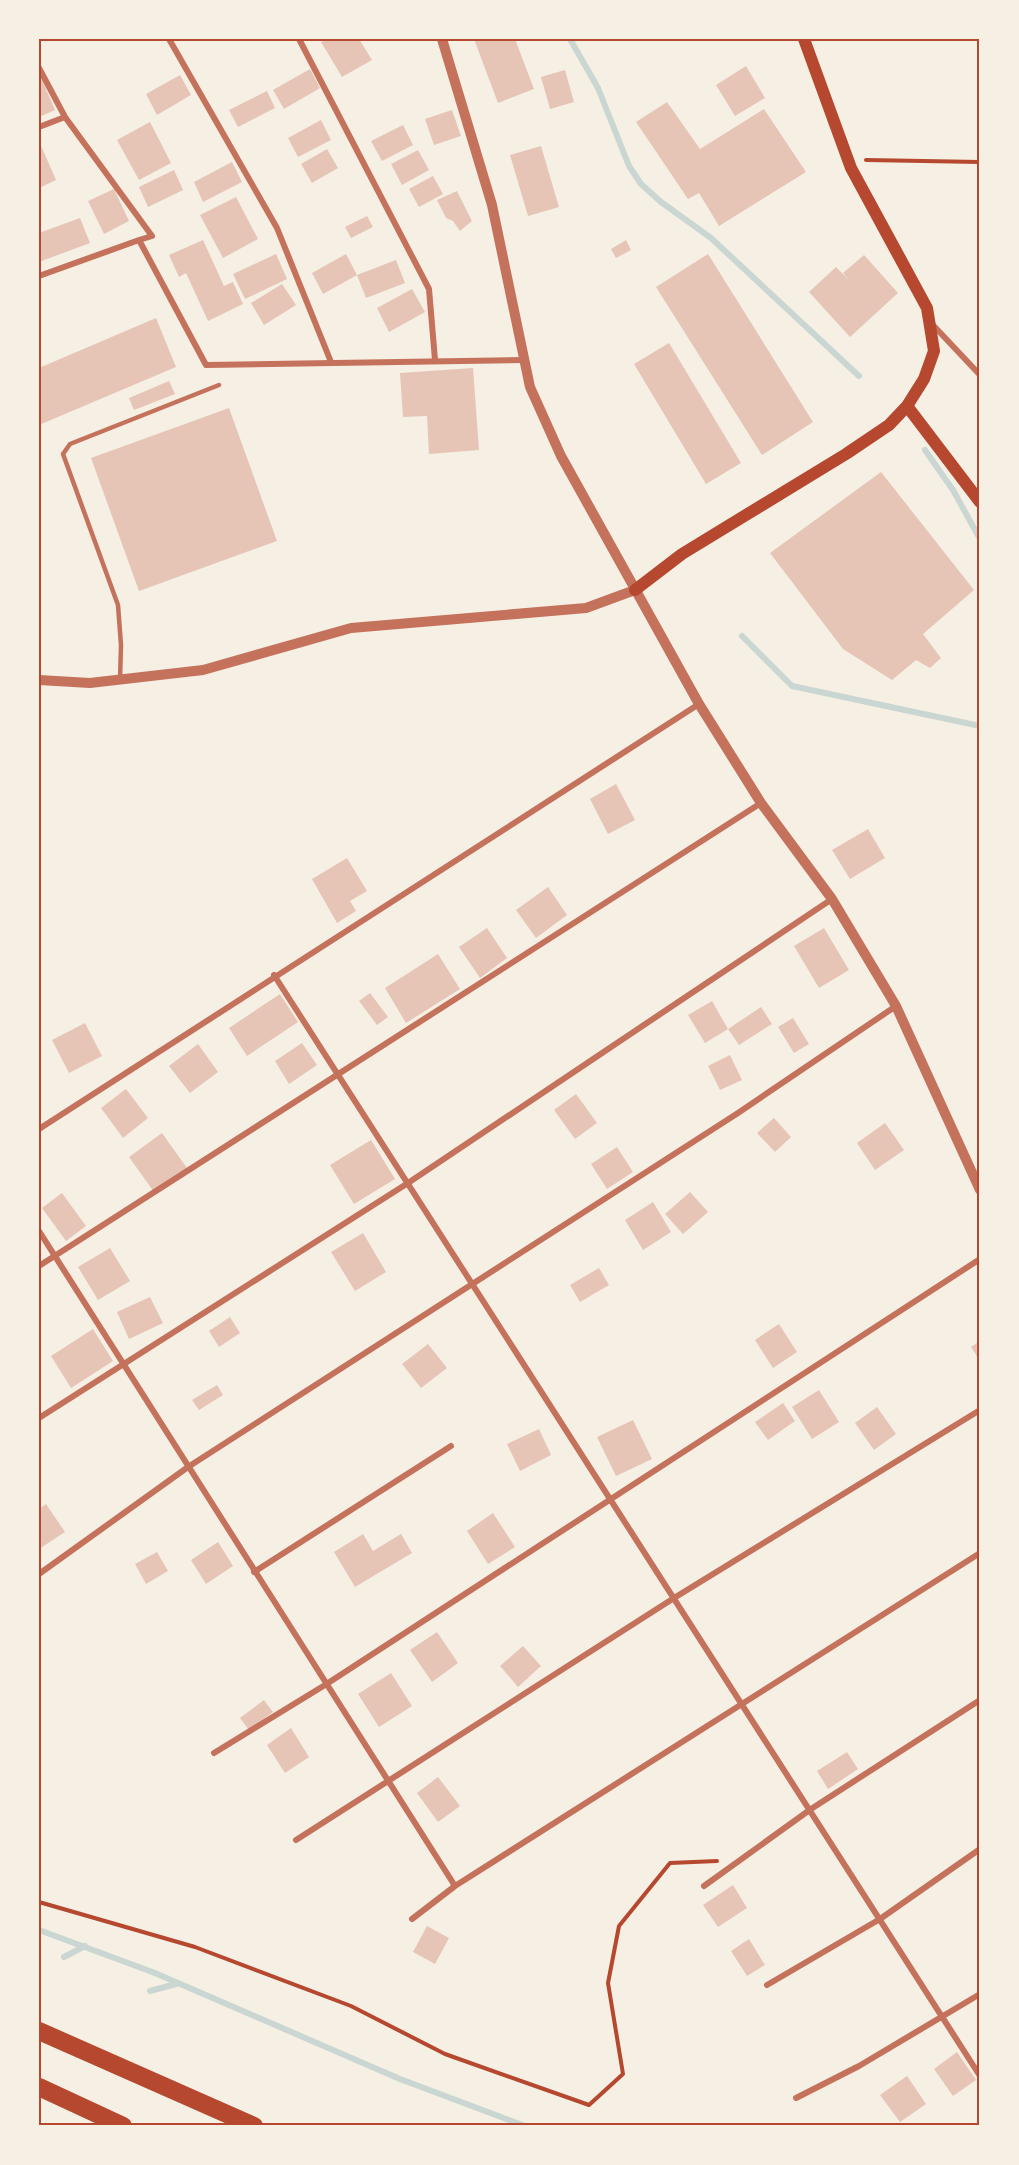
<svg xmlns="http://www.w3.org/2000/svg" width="1019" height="2165" font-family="'DejaVu Sans',sans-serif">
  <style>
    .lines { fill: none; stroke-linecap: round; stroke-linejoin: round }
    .stream { stroke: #c9d6d2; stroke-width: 6 }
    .building { fill: #e6c5b7 }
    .path { stroke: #b5482f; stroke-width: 4 }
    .service { stroke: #c5725c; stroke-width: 4.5 }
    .minor { stroke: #c5725c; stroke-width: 6 }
    .tertiary { stroke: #c5725c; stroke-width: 10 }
    .secondary { stroke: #b5482f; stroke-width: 12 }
    .motorway { stroke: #b5482f; stroke-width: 18 }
    .neatline { fill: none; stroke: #b5482f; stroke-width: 2 }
  </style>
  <rect width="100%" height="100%" fill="#f6efe4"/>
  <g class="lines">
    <path class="stream" d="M570,39L598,88L629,166L641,184L661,202L711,238L859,376
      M925,450L953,490L980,539
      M742,636L792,686L980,726
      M39,1930L155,1973L400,2079L525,2126
      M64,1957L85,1946
      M150,1991L176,1984"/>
  </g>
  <path class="building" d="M327,39H359L372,60L342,77L321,42Z
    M474,39H515L534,89L498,103Z
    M746,66L765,98L735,116L716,85Z
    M310,69L320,88L284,109L273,90Z
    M565,70L574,102L550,109L541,77Z
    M180,75L191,95L157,115L146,94Z
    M42,80L55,110L39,117V82Z
    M267,91L275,108L238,127L229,110Z
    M667,102L700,149L764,109L806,172L719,226L699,193L688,199L636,122Z
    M452,110L461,136L434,145L425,119Z
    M321,120L331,140L298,157L288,138Z
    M150,122L171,163L139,180L117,140Z
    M403,125L413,145L382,161L371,141Z
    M39,141L56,180L39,188Z
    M541,146L559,207L528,216L510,155Z
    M327,149L338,168L312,183L301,164Z
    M418,150L429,170L402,185L391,164Z
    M232,162L242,182L203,202L194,182Z
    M174,170L183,190L148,207L139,187Z
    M433,176L443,194L419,207L409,189Z
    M114,189L129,221L104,234L88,201Z
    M457,191L472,221L460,231L453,221L446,218L437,200Z
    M236,197L258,239L223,258L200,215Z
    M367,216L373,227L351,238L345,227Z
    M80,218L90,243L39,262V233Z
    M203,240L224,286L233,282L243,304L208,321L186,273L179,277L169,255Z
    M626,240L631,250L616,258L611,249Z
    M276,254L287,279L245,299L233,274Z
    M346,254L357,275L323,294L312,273Z
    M708,254L813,422L762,455L656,287Z
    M864,255L898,293L850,337L809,292L836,267L850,281L843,273Z
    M396,260L405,283L366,298L357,275Z
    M282,284L296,305L264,325L251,303Z
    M412,289L425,312L389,332L377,308Z
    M156,318L176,367L39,425V368Z
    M669,343L741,463L706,484L634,364Z
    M473,368L479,450L429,454L427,416L403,417L400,373Z
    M169,381L175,394L134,410L129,398Z
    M229,408L277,541L139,591L91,458Z
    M881,472L974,590L923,634L941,658L930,668L916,660L892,680L843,649L770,553Z
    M616,784L635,820L608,834L590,799Z
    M868,829L885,858L850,879L832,850Z
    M347,858L367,891L350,901L356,911L337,923L312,879Z
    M548,887L567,915L536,938L516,910Z
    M487,928L507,958L480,978L459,947Z
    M824,928L849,970L819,988L794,946Z
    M438,954L460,989L406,1023L385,988Z
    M370,993L388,1017L377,1025L359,1001Z
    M280,994L298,1022L247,1056L229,1028Z
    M712,1001L728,1029L705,1043L688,1015Z
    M761,1007L772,1024L739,1045L728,1029Z
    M793,1018L809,1044L794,1053L778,1027Z
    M85,1023L102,1056L69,1073L52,1040Z
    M302,1043L317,1065L289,1084L275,1061Z
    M198,1044L218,1072L190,1093L169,1066Z
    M730,1055L742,1080L720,1090L708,1066Z
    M126,1089L148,1118L123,1138L101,1108Z
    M576,1094L597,1123L575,1139L554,1110Z
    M774,1118L791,1137L775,1152L757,1133Z
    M885,1123L904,1150L875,1170L857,1143Z
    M162,1133L187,1168L154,1192L129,1157Z
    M371,1140L395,1179L354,1204L330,1165Z
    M617,1147L633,1172L607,1189L591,1164Z
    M690,1192L708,1212L683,1234L665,1214Z
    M62,1193L86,1226L66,1241L42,1208Z
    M653,1202L671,1232L643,1250L625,1220Z
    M363,1233L386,1272L355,1291L331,1252Z
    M110,1248L130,1281L98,1300L78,1267Z
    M599,1268L609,1285L580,1302L570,1285Z
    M150,1297L163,1323L129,1339L117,1312Z
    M230,1317L240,1333L219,1347L209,1331Z
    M779,1324L797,1352L773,1368L755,1340Z
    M93,1329L113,1361L71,1388L51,1356Z
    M980,1341V1361L971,1347Z
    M428,1344L447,1368L421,1388L402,1364Z
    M217,1385L223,1395L199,1410L192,1400Z
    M819,1390L839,1422L812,1439L792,1407Z
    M783,1403L795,1421L768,1440L755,1422Z
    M877,1407L896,1434L874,1450L855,1423Z
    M633,1420L652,1459L616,1476L597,1437Z
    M539,1429L551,1455L520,1471L507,1444Z
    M46,1504L65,1532L39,1549V1509Z
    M493,1513L515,1547L488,1564L467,1531Z
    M363,1534L373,1551L401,1534L412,1553L355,1587L334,1552Z
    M218,1542L233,1566L206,1584L191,1560Z
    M157,1552L168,1571L146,1584L135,1564Z
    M437,1632L458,1663L432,1682L410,1650Z
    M523,1646L541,1666L518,1687L500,1666Z
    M391,1673L412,1706L379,1727L358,1694Z
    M264,1700L273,1712L249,1730L240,1718Z
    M291,1728L309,1757L285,1773L267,1745Z
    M847,1752L858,1769L828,1789L817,1771Z
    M438,1777L460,1806L438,1822L417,1793Z
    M733,1885L747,1908L718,1927L703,1905Z
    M427,1926L449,1938L435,1964L413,1952Z
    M749,1939L765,1965L747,1976L731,1951Z
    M957,2052L976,2080L953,2096L934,2069Z
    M907,2076L926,2104L900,2122L880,2095Z"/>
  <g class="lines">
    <path class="path" d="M866,160L980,162
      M39,1902L195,1947L351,2006L445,2054L589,2105L623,2074L608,1983L619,1926L670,1863L717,1861"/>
    <path class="service" d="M120,680L121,645L118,605L63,454L70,444L219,385"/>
    <path class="minor" d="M169,39L277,228L331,362
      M299,39L429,289L435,360
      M39,68L65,117L152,236L139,240L206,365L522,360
      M39,127L65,117
      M39,276L139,240
      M932,324L980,375
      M274,975L980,2076
      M39,1129L699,704
      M39,1231L455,1886
      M39,1266L761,803
      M39,1418L408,1183L832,899
      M254,1572L451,1446
      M39,1574L188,1467L738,1113L896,1006
      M214,1753L325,1685L980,1259
      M296,1840L674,1598L980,1410
      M704,1886L811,1809L980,1700
      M412,1919L455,1886L980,1553
      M767,1985L880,1919L980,1849
      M796,2098L859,2066L980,1994"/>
    <path class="tertiary" d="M442,39L492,205L530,387L561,456L699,704L761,803L832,899L896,1006L980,1190
      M39,680L90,683L203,670L351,628L586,608L635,590"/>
    <path class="secondary" d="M907,406L980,502
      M635,590L682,554L846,454L889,425L907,406L924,379L934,351L927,308L851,168L804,39"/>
    <path class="motorway" d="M39,2031L254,2126
      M39,2087L123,2126"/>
  </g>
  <rect width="1019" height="2165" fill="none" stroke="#f6efe4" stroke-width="81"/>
  <rect x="40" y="40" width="938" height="2084" class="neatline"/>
</svg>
